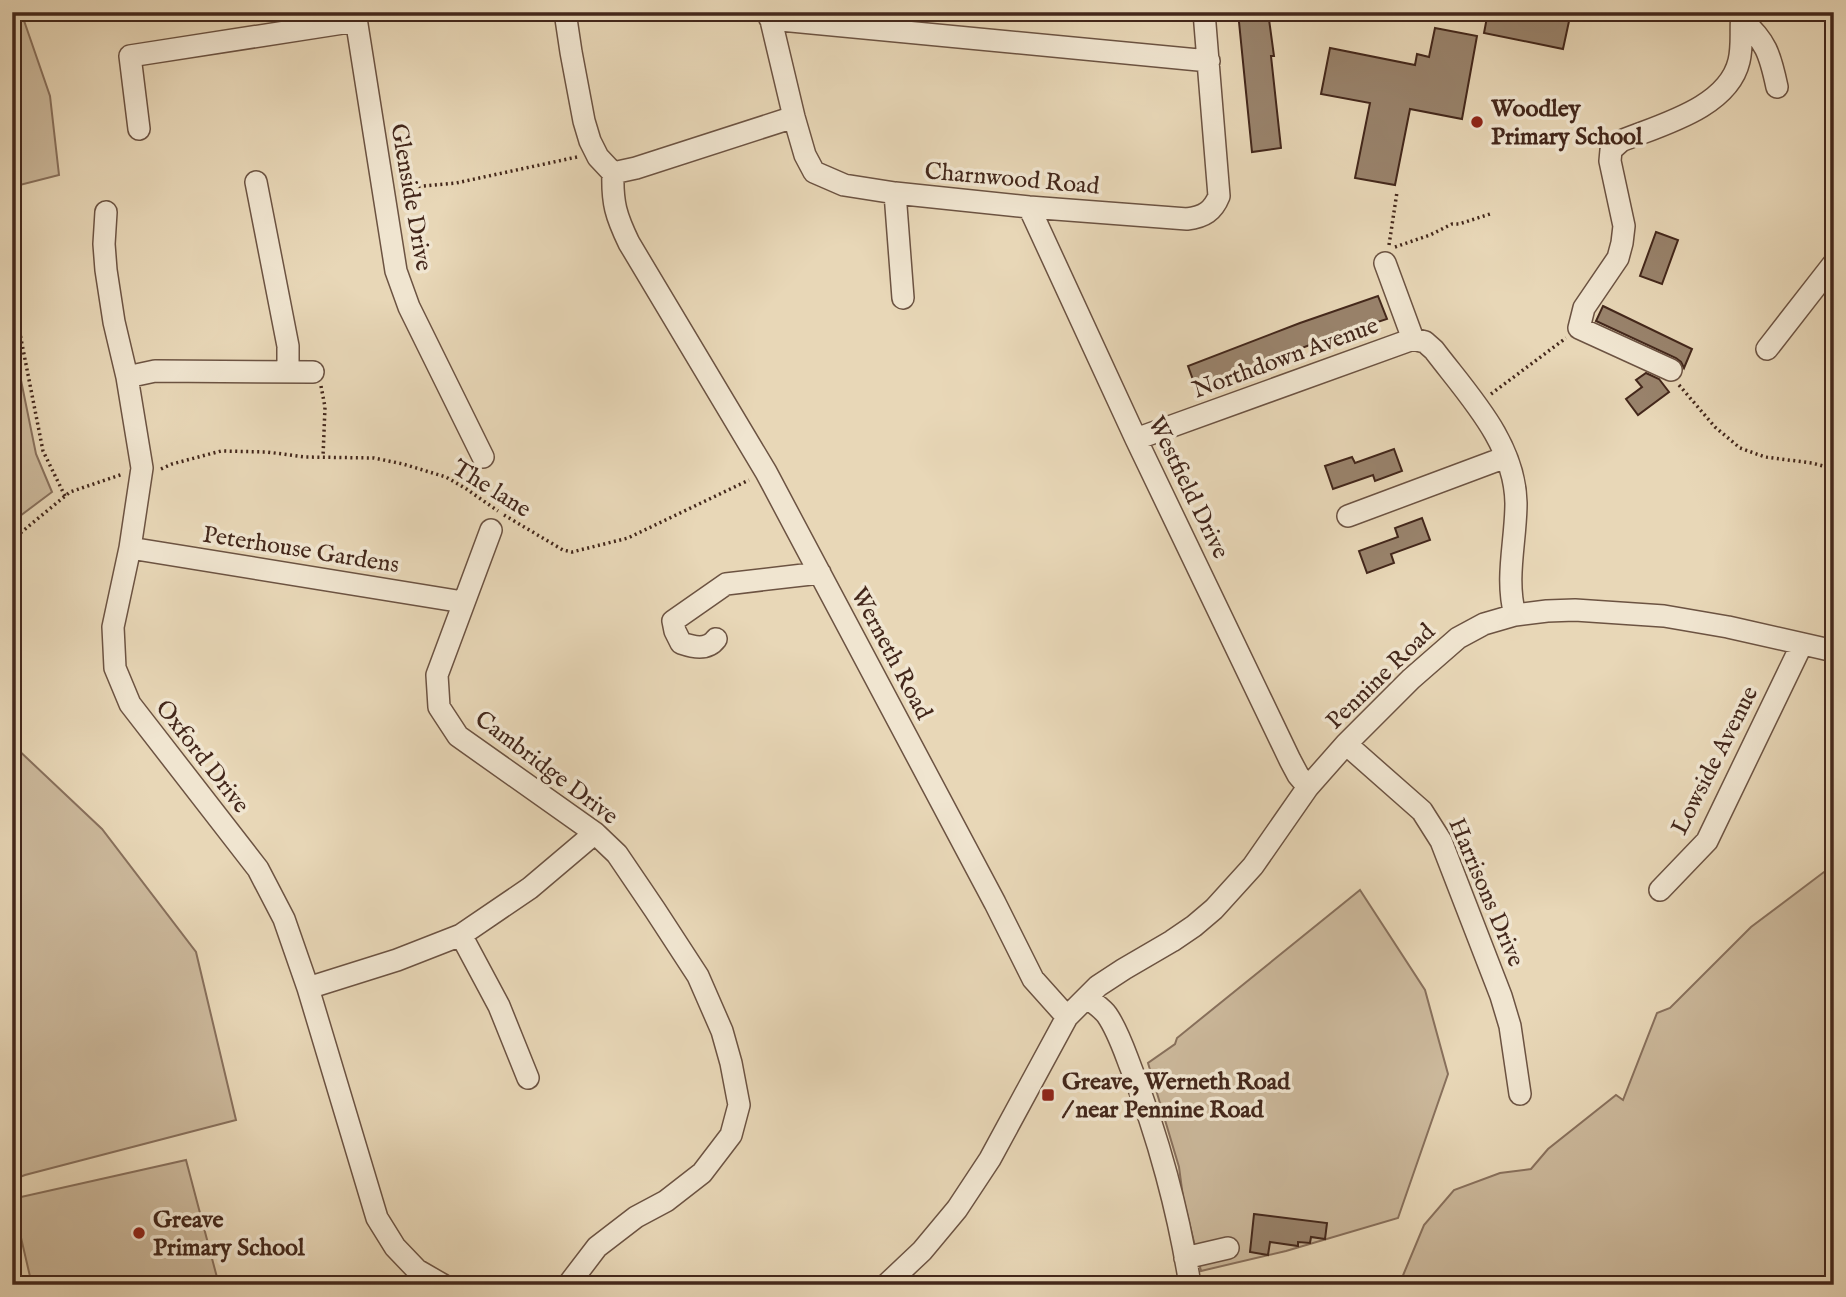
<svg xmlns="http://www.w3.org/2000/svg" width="1846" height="1297" font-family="'IM FELL English',serif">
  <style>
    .green { fill: #ccb99c; stroke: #88705c; stroke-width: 2 }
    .building { fill: #99836c; stroke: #43271b; stroke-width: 2 }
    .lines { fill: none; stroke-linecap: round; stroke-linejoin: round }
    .minor-casing { stroke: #6c5342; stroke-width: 24 }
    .path { stroke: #43271b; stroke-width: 3.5; stroke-dasharray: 2 3.5; stroke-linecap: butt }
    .minor { stroke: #f0e5d0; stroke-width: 21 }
    .poi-dot { fill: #8f2418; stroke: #f0e5d0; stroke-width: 2.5 }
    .labels { text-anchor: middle; stroke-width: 7; stroke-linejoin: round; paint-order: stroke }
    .poi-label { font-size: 24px; font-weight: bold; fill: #43271b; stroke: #f0e5d0; text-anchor: start }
    .street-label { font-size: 24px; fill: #43271b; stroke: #f0e5d0 }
  </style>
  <rect width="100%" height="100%" fill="#e8d7b7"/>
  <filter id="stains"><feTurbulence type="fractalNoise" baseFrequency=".00286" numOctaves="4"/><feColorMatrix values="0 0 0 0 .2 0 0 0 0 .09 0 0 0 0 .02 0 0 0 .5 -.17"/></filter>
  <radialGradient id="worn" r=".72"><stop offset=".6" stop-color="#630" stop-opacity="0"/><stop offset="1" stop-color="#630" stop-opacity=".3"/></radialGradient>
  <path class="green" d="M12,12H21L50,96L59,175L12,187Z
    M12,336L36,454L52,492L12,522Z
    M12,744L102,829L196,952L236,1120L25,1175L12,1180Z
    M1834,867V1285H1399L1424,1225L1454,1190L1500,1173L1531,1169L1548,1149L1616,1095L1623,1100L1657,1013L1670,1008L1751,927L1824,872Z
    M1360,890L1425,990L1448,1074L1398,1218L1286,1251L1201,1271L1183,1197L1179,1167L1148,1063L1175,1044L1177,1038Z
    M186,1160L219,1285H32L12,1199Z"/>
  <path class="building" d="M1238,12H1268L1274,56H1271L1281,148L1252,152Z
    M1488,12H1571L1563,49L1484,33Z
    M1435,28L1477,36L1462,119L1410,109L1395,185L1355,178L1370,103L1321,94L1330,48L1415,65L1417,54L1429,57Z
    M1656,232L1678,240L1662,284L1640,276Z
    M1378,296L1387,319L1323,340L1196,388L1188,366L1300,323Z
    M1603,306L1692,349L1684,368L1681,362L1676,358L1596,321Z
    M1646,373L1659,379L1669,392L1638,415L1626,399L1642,387L1636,380Z
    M1394,449L1402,471L1375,481L1373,475L1333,489L1325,466L1352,457L1355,463Z
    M1422,518L1430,540L1391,554L1394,563L1367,573L1359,551L1398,537L1395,528Z
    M1254,1214L1327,1223L1325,1239L1311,1237L1310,1243L1298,1242V1246L1270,1242L1268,1255L1250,1252Z"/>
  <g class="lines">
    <g class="minor-casing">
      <path id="minor" d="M355,12L396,271L409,307L483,457
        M565,12L571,52L584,121L590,141L598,157L613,173C612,203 616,216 629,243L766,472L995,903L1033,979L1067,1017
        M769,12L794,117L805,155L814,172L844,185L895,193L1029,207L1187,219C1204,217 1213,211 1219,196L1204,12
        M770,19L1209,61
        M1741,19C1766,41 1770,54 1777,87
        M139,129L130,56L356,21
        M613,173L636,168L794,117
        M256,182L288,346V372
        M895,193L903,298
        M1029,207L1136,439L1290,760L1298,775L1308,787
        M106,212L104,244L106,270L114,322L127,377L142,468L130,548L113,627L115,668L130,704L258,869L284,919L308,988L377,1218L395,1247L417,1270L443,1285
        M1385,263L1413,339L1425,342L1434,350C1469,396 1515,443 1516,503C1516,541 1505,578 1515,615
        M1767,349L1834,263
        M1671,370L1579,328L1584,308L1618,258L1622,243L1624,226L1610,161L1611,150L1621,141C1660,125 1728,108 1739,61C1743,45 1740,29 1742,12
        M127,377L155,371L313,372
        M1136,439L1413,339
        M1348,516L1506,457
        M491,530L437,675L439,707L458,736L595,833L617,854L655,910L698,976L722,1031L731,1063L739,1105L731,1135L702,1173L666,1201L636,1217L597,1247L568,1285
        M130,548L463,602
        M716,639C707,651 693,647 681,643L675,631L673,621L726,584L820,573
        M1346,744L1422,811L1441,841L1501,996L1510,1026L1520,1094
        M1660,890L1707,841L1802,644
        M461,935L499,1006L528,1078
        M308,988L397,960L461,935L530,888L595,833
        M1087,997C1093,1003 1102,1008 1107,1015C1118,1031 1124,1050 1131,1068C1158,1135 1179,1214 1190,1285
        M1185,1258L1228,1248
        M886,1285L922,1251L957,1209L990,1159L1067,1017L1098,986L1124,969L1172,941L1194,926L1214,909L1253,866L1308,787L1346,744L1411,679L1458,638L1484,624L1515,615L1547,611L1575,610L1664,616L1728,627L1834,651"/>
    </g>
    <path class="path" d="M1432,12H1439
      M402,188L456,183L577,157
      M1389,245L1397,192
      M1395,247L1430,235L1452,224H1459L1490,214
      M12,293L43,451L65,496
      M1679,385L1715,427L1740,448L1765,457L1812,463L1834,469
      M321,386L325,407L323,457
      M1491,394L1566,338
      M161,469L172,464L221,451L267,452L305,457L374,458L403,464L446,477L465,488L498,511
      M504,515L563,550L572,552L628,538L749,480
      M12,540L70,492L123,474
      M12,635V654
      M12,1167L14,1169L12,1170"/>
    <use href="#minor" class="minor"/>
  </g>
  <g class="poi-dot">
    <circle cx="1477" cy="122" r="7"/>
    <rect x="1041" y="1088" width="14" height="14" rx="3.5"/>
    <circle cx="139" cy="1233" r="7"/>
  </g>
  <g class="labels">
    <g class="poi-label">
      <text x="1491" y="116">Woodley<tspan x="1491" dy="28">Primary School</tspan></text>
      <text x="1062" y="1089">Greave, Werneth Road<tspan x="1062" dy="28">/ near Pennine Road</tspan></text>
      <text x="153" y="1227">Greave<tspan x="153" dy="28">Primary School</tspan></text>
    </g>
    <g class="street-label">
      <text transform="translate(1012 178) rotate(5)" y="8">Charnwood Road</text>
      <text transform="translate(412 197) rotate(80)" y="8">Glenside Drive</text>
      <text transform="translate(1285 357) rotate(-20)" y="8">Northdown Avenue</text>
      <text transform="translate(1189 487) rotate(64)" y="8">Westfield Drive</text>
      <text transform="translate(492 488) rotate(32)" y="8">The lane</text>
      <text transform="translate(301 549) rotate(9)" y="8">Peterhouse Gardens</text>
      <text transform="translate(892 653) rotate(62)" y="8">Werneth Road</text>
      <text transform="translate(1380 676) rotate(-44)" y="8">Pennine Road</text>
      <text transform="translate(203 756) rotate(52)" y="8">Oxford Drive</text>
      <text transform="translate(1714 760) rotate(-63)" y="8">Lowside Avenue</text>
      <text transform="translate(547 767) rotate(37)" y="8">Cambridge Drive</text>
      <text transform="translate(1487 892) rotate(67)" y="8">Harrisons Drive</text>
    </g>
  </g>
  <rect width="1846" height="1297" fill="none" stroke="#e8d7b7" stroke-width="42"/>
  <rect x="14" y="14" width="1818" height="1269" fill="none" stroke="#43271b" stroke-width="3.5"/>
  <rect x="21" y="21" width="1804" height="1255" fill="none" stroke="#43271b" stroke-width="2"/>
  <rect width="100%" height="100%" filter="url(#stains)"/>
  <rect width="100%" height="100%" fill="url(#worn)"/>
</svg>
